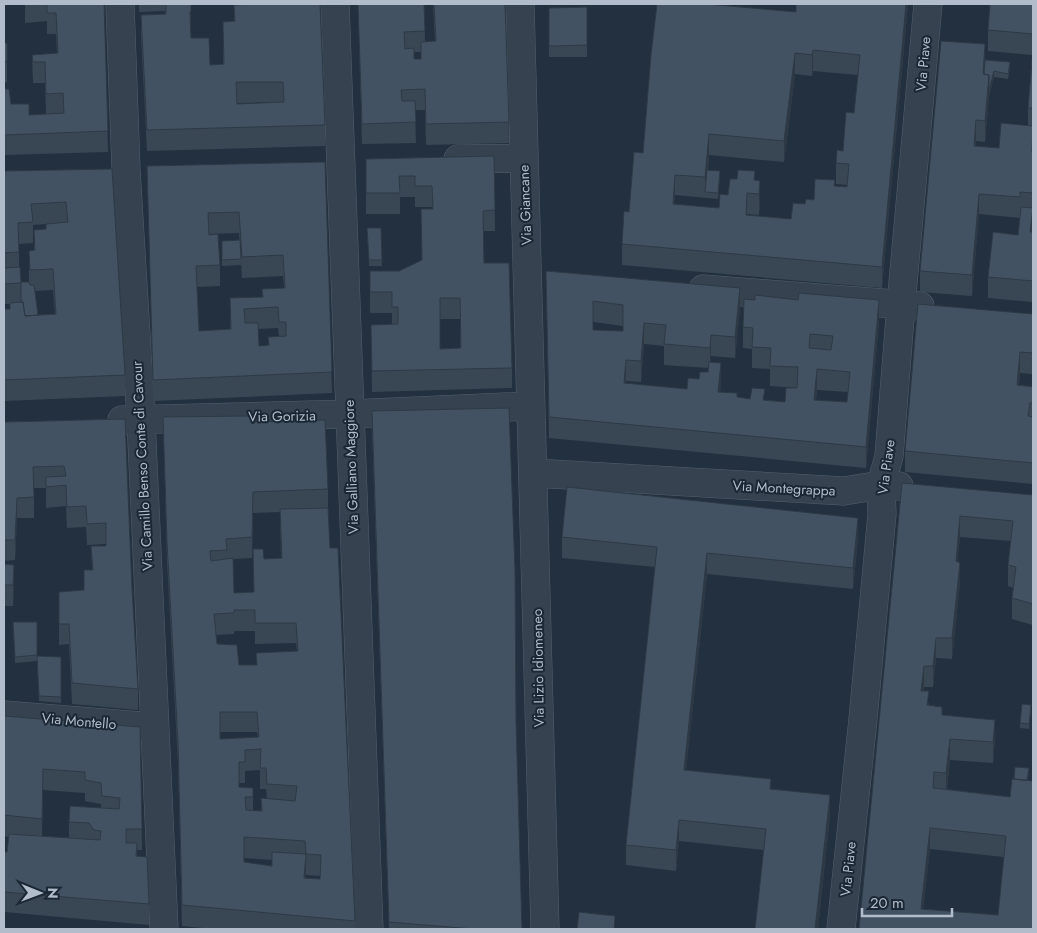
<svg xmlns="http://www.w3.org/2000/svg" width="1037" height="933" font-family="Jost,sans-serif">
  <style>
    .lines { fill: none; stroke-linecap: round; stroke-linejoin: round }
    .minor-casing { stroke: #545f6d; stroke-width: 29 }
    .minor { stroke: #36424f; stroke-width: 28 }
    .wall { fill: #394755; fill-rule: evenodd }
    .shaded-wall { fill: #2e3945 }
    .building { fill: #425263; stroke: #2e3945; fill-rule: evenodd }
    .labels { text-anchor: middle; stroke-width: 4; stroke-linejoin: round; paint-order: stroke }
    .street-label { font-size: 14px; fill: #b2bcca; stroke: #1b2734 }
  </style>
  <rect width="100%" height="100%" fill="#22303f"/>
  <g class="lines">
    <g class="minor-casing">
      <path id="minor" d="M120,4L126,169L141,419L164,929
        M335,4L369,929
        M520,4L545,929
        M458,159L524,158
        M703,289L920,306
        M122,420L349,414L530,406
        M534,473L844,491L881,485L899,486
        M4,715L154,727
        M841,929L863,719L882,514L881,485L889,456L901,305L928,4"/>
    </g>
    <use href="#minor" class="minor"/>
  </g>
  <path class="wall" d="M25,4H104L108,152L4,155V89L11,104L29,115L46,114L45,83H33L32,55L57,53L56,34H47V21L25,23Z
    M139,4H191V38L210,65L223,64V22L234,21V5L253,4H320L325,125V146L147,151L141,36V15L165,14V11L139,12ZM280,102L237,104V103Z
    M358,4H424L425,42L435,41L433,4H505L509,143L426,145L425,110H415L416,143L362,144ZM414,52H421V59H414Z
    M796,4H908L882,288L622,265V244L629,212L796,12ZM813,71L858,75L854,113L843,151L836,163V184L847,185V187L835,186L814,200L805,204L791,219L747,215V214L759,215L760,201V181L755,180L728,195L719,208L674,204L675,195L718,199L720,177L708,170L709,155L784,162L795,74L812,76Z
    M1033,4V214L1032,232H1033V302L988,298V277L1018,235L1020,218L979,214L972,296L920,292V271L985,60L1010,68L1008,79L994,77L989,96L985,142L976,141V146L999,148L1028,126V108L1032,55L988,51V30Z
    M587,7V57H549V8Z
    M4,43L7,61V82L4,83Z
    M494,156L495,231H483L484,263L512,368V388L372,392L371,325L392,324V313H370V271H399L422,261L421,209H432V207H415V197H400V214H366V159ZM440,319H460V348L440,349Z
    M325,162L332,393L153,401L147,166ZM239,233L240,248L222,241V266L241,265V262L242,278L283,276L284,288L262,289V297L230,298V329L199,331L197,287L220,286V265L209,234ZM278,328L279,336L268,345L259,346L258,329Z
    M112,169L125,375V396L4,401V309H10V304H4V171ZM46,224V229L34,230V250L29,251V282H21L19,267V244L33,243V225ZM53,290L55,314L38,315L35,291Z
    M367,228H381L382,266H369Z
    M546,271L740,309L735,358L711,356L710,362L721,384L720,392L737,397L785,402L797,388L770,386V369L752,368V349L743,348V327L879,321L866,468L549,438ZM593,322L623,326V331L593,330ZM644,344L664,346V365L709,368L708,372L687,389L626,384V381L641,382ZM817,390L848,392L847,402L816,400Z
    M1033,314V484L905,472V451ZM1020,373L1032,374V386L1019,385Z
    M372,411L516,722L522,929H389L372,432Z
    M163,417L251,422L328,489V508L330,548L355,929H214L182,926L178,763L167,562ZM280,512L281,558L264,559L253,549L254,592L234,593L233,559L252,558L253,513ZM234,631H255V644L296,643L297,651L256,665H239L217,644L216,635L234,634ZM220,732H257L258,737L220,739ZM260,770V789H266L267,798H261V811L253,810V788L239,787V783H245V771ZM244,858L272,860V866L244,863ZM306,875L320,876V879L306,878Z
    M125,419L132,589L138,689V710L72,704L69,644L59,645V592L84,590L92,570L91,546H106V544L87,545L86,527L67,528L66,506L46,508V488H34V518H17L15,560L4,561V422Z
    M902,483L1033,495V625L1012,619V598L1014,588L1008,586V565L1011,541L960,537L957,562L960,583L952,659L936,658L933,687H924V691L929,705L942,715L995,741L993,763L950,760L947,789L1010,797L1014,779L1029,774L1028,780L1033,929H859ZM930,849L1004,857L998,915L923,909Z
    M562,537L858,538L853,589L707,574L686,770L771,789L830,815L818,929H755L764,850L679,841L676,871L626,865V845L655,567L562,558Z
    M4,564L14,586L13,606H4Z
    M13,622H37V656L61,657V703L39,701L37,661L15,663Z
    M1031,711L1029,729L1020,728V723Z
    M4,716L140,727L142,850H137V856L149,904V925L4,912V852H7L9,837L4,836ZM43,790L85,793V801L101,804V808L69,822V838L42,836Z"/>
  <path class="shaded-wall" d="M906,4H908L882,288V267Z
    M191,11V32L190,33V12Z
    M985,44V65L983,89V74Z
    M813,50V71L812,76V55Z
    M795,53V74L784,162V141Z
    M994,71V77L989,96L985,142V121L989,75Z
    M976,120V141L974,167V146Z
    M1033,129V150L1032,173V152Z
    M709,134V155L706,192L705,177Z
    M675,175V195L673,225V204Z
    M760,181V201L759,215V194Z
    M747,193V214L746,236V215Z
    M979,194V214L972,296V275Z
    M1033,208V228L1030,252V232Z
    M740,288V309L735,358V337Z
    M879,300V321L866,468V447Z
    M644,323V344L641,382V361Z
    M711,335V356L710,369V348Z
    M1020,352V373L1017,406V385Z
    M626,360V381L624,404V383Z
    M721,363V384L718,412V392Z
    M817,369V390L814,421V400Z
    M17,498V518L15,560V540Z
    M960,516V537L956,582V561Z
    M858,518V538L853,589V568Z
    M707,553V574L684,791V770Z
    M960,563V583L952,659V638Z
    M14,565V586L13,606V585Z
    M936,638V658L933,687V666Z
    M924,666V687L921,711V691Z
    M995,720V741L993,763V742Z
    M950,739V760L946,794V773Z
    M830,795V815L818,929H815Z
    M679,820V841L676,871V850Z
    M930,828V849L921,929V909Z
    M306,854V875L304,899V878Z"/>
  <path class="building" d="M47,4H104L108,131L4,135V89H9L11,104H29V115L64,113L63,93L46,94L45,62H33L32,55L58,53L56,13H47Z
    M166,4H191V11L190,12L191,38H209L210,65L224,64L223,22L235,21L234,5L254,4H320L325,125L147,130L141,15L166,14ZM236,82H283L284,102L237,104Z
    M358,4H424L425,31L404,32L405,49L414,48V59H421V42L436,41L434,4H505L509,122L426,124L425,89L401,90L402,101H415L416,122L362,124Z
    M657,4H707L796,12V4H906L882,267L622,244L624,211L629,212L634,152L643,153L651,55ZM813,50L860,55L854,113L846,112L843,151L837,150L836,163L849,164L847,187L834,186L835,180L815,179L814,200L806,199L805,204L793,203L791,219L746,215L747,193L759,194L760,181L754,180L755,171L738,170L737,179H730L728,195L720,194L719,208L673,204L675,175L705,177L709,134L784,141L795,53L812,55Z
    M990,4H1033V34L988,30Z
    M587,7V45L549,46V8Z
    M941,41L985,44L983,74L989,75L985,121L976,120L974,146L999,148L1001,123L1033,126L1032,152H1033V193L1020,192V197L979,194L972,275L920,271Z
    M4,43H7V61L4,62Z
    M1033,51V108H1028Z
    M985,60L1010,62L1008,74L994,71L989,90V75L984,74Z
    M494,156L495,210L483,211L484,263H509L512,368L372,371L371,325L398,324V307H392V292H370V271H399L422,260L421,209H433L432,186H415V176H399L400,193H366V159ZM440,298H460L461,348L440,349Z
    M325,162L332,372L153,380L147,166ZM239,212L242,257L283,255L285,288L262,289L263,297L230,298L231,329L199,331L196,266L220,265L218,234L209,235L208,213ZM278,307L279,322H286V336L268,337L269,345L259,346L258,323H245L244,309Z
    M112,169L125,375L4,380V309H10V303L23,302L25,316L56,314L53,269L30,270L29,251L35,250L34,230L46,229V224L68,222L66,202L31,204L33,222L18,223L19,252L4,253V171Z
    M707,170L720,171L718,193L705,192Z
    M1021,207L1033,208L1030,232H1033V281L988,277L993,232L1018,235Z
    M367,228H381L382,260H369Z
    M240,240L241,259L222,260V241Z
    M20,267L21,283L4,284V268Z
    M546,271L740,288L735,337L711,335L710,348L664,344L666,325L644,323L641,361L626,360L624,383L687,389L688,378L699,379L700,372H708L709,362L721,363L718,392L737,393V397L750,399L752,388L765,389L763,400L785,402L786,388H797L798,367L770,366L771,348L752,347L753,328L743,327L744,299L755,300V295L798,300L799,293L879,300L866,447L549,417ZM593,301L623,305V331L593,330ZM810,334L833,336L831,350L809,348ZM817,369L850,372L847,402L814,400Z
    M21,282H29L30,285H34L38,315L25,316L23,302H22L21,299Z
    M918,304L1033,314V353L1020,352L1017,385L1033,387V403H1030L1028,416L1033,417V463L905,451Z
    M1033,355V370L1032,369Z
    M509,408L515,570L516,722L522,929H474L389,922L372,411Z
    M250,416L251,422L325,420L328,489L253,492L252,537L226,539L227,550L210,551L211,561L233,558L234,593L254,592L253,549H263L264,559L282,558L280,509L328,508L330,548H338L355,921L182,905L178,742L167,542L163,417ZM234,610H255V623H296L298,651L256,653L257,665H239L237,645L217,644L214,614L234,613ZM220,712H257L259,737L220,739ZM261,749L260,768H266L267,784L297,786L295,801L261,798L262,811L246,810L245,797H253V788L239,787V762H245V750ZM244,837L305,841L306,854L272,852V866L244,862ZM306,854L321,855L320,879L304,878Z
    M125,419L132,589L138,689L72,683L69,624H59V592L84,590V570H93L91,546H106V523L87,524L86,506L67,507L66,485L46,487V477L66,476L64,466L33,467L34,497L17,498L15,540H4V422Z
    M902,483L1033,495V604L1012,598L1016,567L1008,565L1013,521L960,516L956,561L960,563L952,638H936L933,666H924L921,691H929L927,705L942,707V715L995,720L993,742L950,739L946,773L934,772L933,788L1010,797L1012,779L1033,781V929H859ZM930,828L1006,836L998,915L921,909Z
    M567,487L858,518L853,568L707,553L684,770L771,779L770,789L830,795L815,929H755L766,829L679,820L676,850L626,845L657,547L562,537Z
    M4,564L14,565L13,585H4Z
    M13,622H37V655L15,657Z
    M37,656L61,657V697L39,696Z
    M1022,704L1031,705L1029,724L1020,723Z
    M4,716L140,727L142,829H126V843H137L136,856L147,857L149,904L4,892V852H7L9,834L100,840L101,831L94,830L89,823L69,822L70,806L119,809L120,798L102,796L101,783L85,780V772L43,769L42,819L4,815Z
    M1015,767L1029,768L1027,780L1014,779Z
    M579,912L615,916L614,929H577Z"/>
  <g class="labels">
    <g class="street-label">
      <text transform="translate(923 64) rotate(-85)" y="5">Via Piave</text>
      <text transform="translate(525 205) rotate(-92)" y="5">Via Giancane</text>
      <text transform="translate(282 416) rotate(-1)" y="5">Via Gorizia</text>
      <text transform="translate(142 466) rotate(-93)" y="5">Via Camillo Benso Conte di Cavour</text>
      <text transform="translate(351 467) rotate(-92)" y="5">Via Galliano Maggiore</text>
      <text transform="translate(886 467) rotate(-82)" y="5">Via Piave</text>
      <text transform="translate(784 488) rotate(3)" y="5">Via Montegrappa</text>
      <text transform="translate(538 668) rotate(-91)" y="5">Via Lizio Idiomeneo</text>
      <text transform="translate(79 721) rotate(5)" y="5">Via Montello</text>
      <text transform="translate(848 869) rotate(-84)" y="5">Via Piave</text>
    </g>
  </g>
  <rect width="1037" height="933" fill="none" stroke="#b2bcca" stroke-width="10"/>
  <g transform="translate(40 893) rotate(91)" stroke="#1b2734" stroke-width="4" paint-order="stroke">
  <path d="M0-4L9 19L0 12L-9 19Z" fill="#b2bcca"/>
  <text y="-8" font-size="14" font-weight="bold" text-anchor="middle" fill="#b2bcca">N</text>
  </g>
  <path d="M862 908v8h90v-8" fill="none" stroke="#b2bcca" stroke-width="2.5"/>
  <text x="870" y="908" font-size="15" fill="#b2bcca" stroke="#1b2734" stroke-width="4" paint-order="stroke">20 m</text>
</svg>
